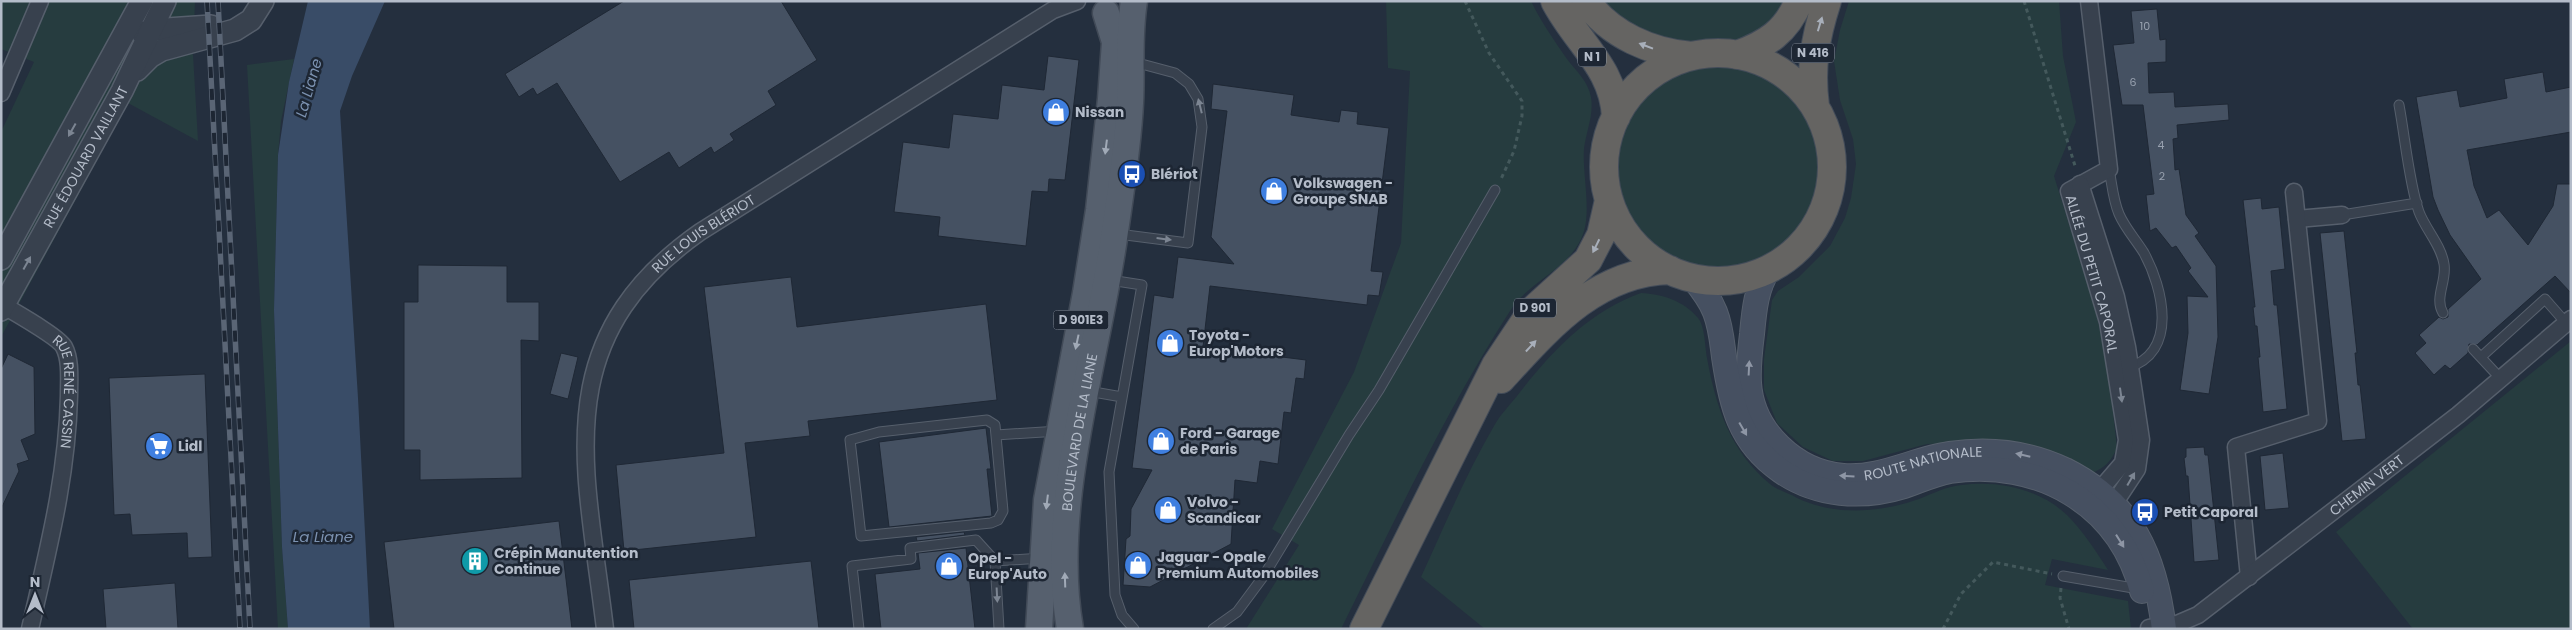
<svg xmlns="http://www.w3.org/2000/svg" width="2572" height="630" font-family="Poppins,sans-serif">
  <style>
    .green { fill: #263c3f }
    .water { fill: #394c67 }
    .building { fill: #455162; stroke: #1f2835 }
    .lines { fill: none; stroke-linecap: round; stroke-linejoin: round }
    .service-casing { stroke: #565f6c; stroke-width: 11 }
    .minor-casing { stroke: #565f6c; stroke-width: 19 }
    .tertiary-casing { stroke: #565f6c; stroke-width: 24 }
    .secondary-casing { stroke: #565f6c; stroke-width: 26 }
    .primary-casing { stroke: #414a57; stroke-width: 29 }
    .trunk-casing { stroke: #434c59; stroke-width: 30 }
    .path { stroke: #44595c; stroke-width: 3; stroke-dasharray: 4 4; stroke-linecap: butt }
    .service { stroke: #38414e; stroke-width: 9 }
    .minor { stroke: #38414e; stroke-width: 16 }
    .tertiary { stroke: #38414e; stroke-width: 21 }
    .secondary { stroke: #465061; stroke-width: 24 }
    .primary { stroke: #56606e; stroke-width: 26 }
    .trunk { stroke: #656462; stroke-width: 28 }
    .rail-casing { stroke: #5a6575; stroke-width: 5.5 }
    .rail { stroke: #1d2633; stroke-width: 4; stroke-dasharray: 11; stroke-linecap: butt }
    .oneway { fill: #a8afba }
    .oneway2 { fill: #7c8592 }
    .oneway3 { fill: #a1aab7 }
    .oneway4 { fill: #8e96a5 }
    .labels { text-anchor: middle; stroke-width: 5; stroke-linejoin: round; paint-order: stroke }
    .number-label { font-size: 11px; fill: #98a1af }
    .shield { fill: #1d2633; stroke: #878f9c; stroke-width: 1 }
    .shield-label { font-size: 12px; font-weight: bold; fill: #b4bcc9 }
    .poi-label { font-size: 14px; font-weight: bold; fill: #b4bcc9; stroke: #1d2633; text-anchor: start }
    .street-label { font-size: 14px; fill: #b4bcc9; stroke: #1d2633 }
    .water-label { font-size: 15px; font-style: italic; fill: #7c92b1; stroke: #1d2633 }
  </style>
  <rect width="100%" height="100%" fill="#242f3e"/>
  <path class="green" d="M1,1H195L193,54L198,141L128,103L1,337V132L34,62L1,49Z
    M1386,1H1531C1541,22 1554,40 1567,59C1576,71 1588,81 1591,97C1594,115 1586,132 1584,149C1582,176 1593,215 1581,239C1566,271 1528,282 1510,311C1445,412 1394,522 1341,629H1246L1299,545L1272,529L1354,372L1401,243L1410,71L1388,68Z
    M1601,1H1785C1782,12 1770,29 1759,34C1743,42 1677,44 1659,39C1636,32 1617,18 1601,1Z
    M1849,1H2059L2063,56L2076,122L2054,176L2096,311L2108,368L2117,448C2111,461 2106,467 2092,473L1970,443L1927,444L1863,461H1833L1803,447L1777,423L1764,390V359L1772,300L1778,291L1799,277L1830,246L1845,218L1851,198L1856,164L1853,139L1840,100L1834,61L1840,30Z
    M294,59L281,121L278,155L274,310L282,547L288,629H278L247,65Z
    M1617 166a101 101 0 1 1 202 0a101 101 0 1 1-202 0Z
    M1641,293C1662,294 1684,301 1698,318C1705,326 1705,348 1707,358C1716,407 1730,451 1770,484C1777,490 1789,493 1797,498C1835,516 1879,513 1919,499C1932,494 1947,486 1962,485C1999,480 2039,489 2067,515C2083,531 2096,551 2108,570L2052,559L2045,585L2128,601L2131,629H1485L1421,577C1444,527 1466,474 1494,426C1500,415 1509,406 1517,396C1551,352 1588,312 1641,293Z
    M2571,341V629H2413L2336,532Z"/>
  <path class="water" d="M308,1H385L352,76L340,111L358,398L370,629H288L282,547L274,310L278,155L289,82Z"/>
  <path class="building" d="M624,1H781L817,60L768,91L776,105L730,134L734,140L714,153L711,147L679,168L669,152L620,182L557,83L537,95L533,88L519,97L505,74Z
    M2157,9L2160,40L2166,39V62L2148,63L2149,93L2174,92L2175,107L2228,104L2229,120L2177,125L2178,138L2173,139L2175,170L2179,169L2186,215L2199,233L2195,236L2216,266L2218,337L2209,394L2180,390L2188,333L2187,296L2208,297L2188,271L2191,268L2176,246L2172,248L2156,228L2150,231L2146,195L2154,194L2143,105H2122L2113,45L2134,43L2131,11Z
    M1048,56L1079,60L1065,180L1049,179L1048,192L1032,191L1026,246L938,236L940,217L894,212L903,142L949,148L953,114L998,119L1002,85L1044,90Z
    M2543,72L2546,92L2571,87V132L2467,150L2474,186L2487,218L2499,210L2528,245L2553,206L2557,184H2571V293L2555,276L2477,345L2469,344L2468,353L2450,369L2445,365L2434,375L2415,353L2426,343L2419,335L2439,317L2443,319L2448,317V309L2481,279L2450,235L2438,210L2433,197L2416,97L2457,90L2460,107L2507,98L2504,79Z
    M1213,84L1294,95L1291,115L1339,122L1341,110L1358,112L1357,124L1389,128L1371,271L1383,272L1379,296L1368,295L1367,305L1210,286L1203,347L1306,360L1304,379L1296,378L1291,413L1284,412L1278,464L1260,461L1257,483L1235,480L1231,544L1150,587L1123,585L1126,539L1130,536L1131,509L1152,470L1132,468L1154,295L1173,298L1178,257L1234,264L1211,237L1227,111L1211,109Z
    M2261,198L2262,209L2279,207L2285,269L2271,271L2274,305H2277L2287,409L2263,412L2258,357H2260L2257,326H2255L2253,307H2255L2243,200Z
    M2344,231L2357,353H2355L2358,385H2360L2366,439L2342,441L2320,233Z
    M418,265L507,266V302H539V341L521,340L522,478L420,480V450H404V302H418Z
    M791,277L797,327L986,304L997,400L808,421L810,436L745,443L756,537L624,551L616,465L724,453L704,287Z
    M561,353L578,357L568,399L550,394Z
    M8,354L34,367L35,434L21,440L29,460L17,464L19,471L1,509V369Z
    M205,374L212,557L188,558L187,533L132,535L130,514L114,515L109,378Z
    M986,428L991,469H987L992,516L889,527L879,442Z
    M2204,447L2205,455H2208L2219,560L2194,562L2188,476H2186L2184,458L2186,457V448Z
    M2283,453L2289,508L2265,510L2260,456Z
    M559,521L572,629H394L384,542Z
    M964,532L965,535L917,541L916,537Z
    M966,548L975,629H881L875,574L920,569L918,553Z
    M811,561L819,629H634L629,580Z
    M175,583L178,629H106L103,589Z"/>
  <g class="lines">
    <g class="service-casing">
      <path id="service" d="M2399,105C2405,137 2409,183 2419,212C2426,230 2441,245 2444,264C2447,281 2434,298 2443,313
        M2109,169C2112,184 2113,200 2119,214C2125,228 2136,240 2144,253C2163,288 2179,353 2127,368
        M2342,215L2417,203
        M1118,234L1188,243L1202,127L1198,99L1189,84L1175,73L1134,62
        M1110,280L1142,285L1109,472L1115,595L1122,615L1134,629
        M2473,349L2501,379
        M2481,357L2545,299L2566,323
        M1088,391L1122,397
        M987,420L995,425L1003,511L998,520L991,523L861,536L850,440L879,432Z
        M996,435L1059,431
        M995,561L1042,558
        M2063,576L2139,589
        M859,629L852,566L911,559L910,548L976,540L995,561L999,629
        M1213,629L1237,612L1263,577L1349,435L1379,390L1495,190"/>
    </g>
    <g class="minor-casing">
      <g id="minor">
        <path id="s1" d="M2089,1L2109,169L2069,191L2108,322L2127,440L2123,463L2092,499"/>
        <path d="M1,93L40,1"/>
        <path d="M2080,184L2116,297L2127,347L2141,440L2137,469L2108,513"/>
        <path d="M2297,219L2342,215"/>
        <path id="s2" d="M1,304C14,312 59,337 64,347C71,360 69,380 69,396C67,478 48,549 30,629"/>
        <path d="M2249,577L2236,447L2318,421L2294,192"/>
        <path id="s3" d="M2149,628L2177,624L2198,615L2458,415L2571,319"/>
        <path id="s4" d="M605,629C586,468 545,341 700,232L1053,10L1077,1"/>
      </g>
    </g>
    <g class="tertiary-casing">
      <g id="tertiary">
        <path d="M142,33L152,30L211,26"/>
        <path d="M137,70L150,57L162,50L235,30L251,20L263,1"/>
        <path d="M1,259L142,1"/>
        <path id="s5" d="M1,310L122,91L165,1"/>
      </g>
    </g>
    <g class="secondary-casing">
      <g id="secondary">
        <path id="s6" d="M1769,269C1756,287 1754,312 1752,334C1750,350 1748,367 1749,383C1752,432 1796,472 1843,476C1881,479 1914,459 1950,454C1990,448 2029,453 2065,470C2133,504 2155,556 2164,629"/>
        <path d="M1693,278C1702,289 1710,299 1715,312C1721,327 1722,342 1724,357C1731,404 1739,442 1781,471C1817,496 1862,499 1904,486C1919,481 1934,474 1950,471C2038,458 2119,503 2142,591"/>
      </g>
    </g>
    <g class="primary-casing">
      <g id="primary">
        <path d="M1039,629L1047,500L1086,293L1099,210L1111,99L1115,42L1106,13"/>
        <path id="s7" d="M1070,629C1048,504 1098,356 1115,231C1121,189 1128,146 1130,103C1132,67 1128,38 1134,1"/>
      </g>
    </g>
    <g class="trunk-casing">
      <path id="trunk" d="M1555,1C1577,43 1614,68 1616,117
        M1586,1C1610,35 1652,53 1692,56
        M1604 167a114 114 0 1 1 228 0a114 114 0 1 1-228 0Z
        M1737,55C1767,44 1786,32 1799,1
        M1815,106C1810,68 1815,38 1827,1
        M1501,379C1548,328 1595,272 1670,270
        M1364,629L1496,365L1532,311L1588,260L1601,235L1609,200"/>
    </g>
    <path class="path" d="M1465,1L1489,53L1522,101V116L1514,151L1501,179
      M2024,1L2076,169
      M2061,588L2060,598L2069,629
      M1943,629L1961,594L1993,562L2052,574"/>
    <use href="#service" class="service"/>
    <use href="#minor" class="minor"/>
    <use href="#tertiary" class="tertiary"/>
    <use href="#secondary" class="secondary"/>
    <use href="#primary" class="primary"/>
    <use href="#trunk" class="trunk"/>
    <g class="rail-casing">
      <path id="rail" d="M207,1L240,629
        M218,1L250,629"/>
    </g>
    <use href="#rail" class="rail"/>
  </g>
  <defs><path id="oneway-solid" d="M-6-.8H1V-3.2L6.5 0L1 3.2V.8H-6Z" transform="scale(1.25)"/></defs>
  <g class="oneway">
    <use href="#oneway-solid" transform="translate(1820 24) rotate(-73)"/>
    <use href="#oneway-solid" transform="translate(1646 46) rotate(-159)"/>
    <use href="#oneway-solid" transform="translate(1596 246) rotate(116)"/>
    <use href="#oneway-solid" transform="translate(1531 346) rotate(-47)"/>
  </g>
  <g class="oneway2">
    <use href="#oneway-solid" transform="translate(1200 106) rotate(-104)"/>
    <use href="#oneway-solid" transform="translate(72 130) rotate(119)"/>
    <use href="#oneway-solid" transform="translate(1164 239) rotate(7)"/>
    <use href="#oneway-solid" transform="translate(27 263) rotate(-61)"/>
    <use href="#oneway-solid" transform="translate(2121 395) rotate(82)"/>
    <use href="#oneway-solid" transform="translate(2131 479) rotate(-60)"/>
    <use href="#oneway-solid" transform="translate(997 595) rotate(87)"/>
  </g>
  <g class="oneway3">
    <use href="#oneway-solid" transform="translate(1106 147) rotate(97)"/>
    <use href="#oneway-solid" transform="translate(1077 342) rotate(102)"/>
    <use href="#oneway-solid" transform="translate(1047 502) rotate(97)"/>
    <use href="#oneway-solid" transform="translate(1065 580) rotate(-92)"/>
  </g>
  <g class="oneway4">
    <use href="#oneway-solid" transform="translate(1749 368) rotate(-87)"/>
    <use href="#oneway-solid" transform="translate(1743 429) rotate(60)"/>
    <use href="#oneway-solid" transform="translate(2023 455) rotate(-167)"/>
    <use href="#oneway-solid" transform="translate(1847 476) rotate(-177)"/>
    <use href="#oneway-solid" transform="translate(2120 541) rotate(58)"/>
  </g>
  <defs>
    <g id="shop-disc" transform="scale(1.4375)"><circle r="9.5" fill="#3f7fe0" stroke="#1d2633"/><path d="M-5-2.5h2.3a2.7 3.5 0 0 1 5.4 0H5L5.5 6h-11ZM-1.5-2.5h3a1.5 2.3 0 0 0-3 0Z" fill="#fff"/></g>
    <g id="bus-disc" transform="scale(1.4375)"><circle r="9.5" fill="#1a4fb4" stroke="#1d2633"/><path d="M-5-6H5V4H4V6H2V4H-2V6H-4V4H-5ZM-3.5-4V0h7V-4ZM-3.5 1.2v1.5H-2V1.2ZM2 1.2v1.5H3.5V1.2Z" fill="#fff"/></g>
    <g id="supermarket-disc" transform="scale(1.4375)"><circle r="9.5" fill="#3f7fe0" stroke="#1d2633"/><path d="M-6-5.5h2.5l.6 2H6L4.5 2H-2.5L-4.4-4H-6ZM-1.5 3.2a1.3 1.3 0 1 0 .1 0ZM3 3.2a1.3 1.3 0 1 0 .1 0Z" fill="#fff"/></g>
    <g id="building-disc" transform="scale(1.4375)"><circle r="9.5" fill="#0f9aa8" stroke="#1d2633"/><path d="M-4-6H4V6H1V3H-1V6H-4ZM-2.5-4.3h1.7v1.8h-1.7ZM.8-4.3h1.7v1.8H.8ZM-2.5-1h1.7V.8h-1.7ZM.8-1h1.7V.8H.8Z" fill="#fff"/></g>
  </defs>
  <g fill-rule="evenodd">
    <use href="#shop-disc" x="1056" y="112"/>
    <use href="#bus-disc" x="1132" y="174"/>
    <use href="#shop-disc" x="1274" y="191"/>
    <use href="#shop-disc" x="1170" y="343"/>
    <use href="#shop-disc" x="1161" y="441"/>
    <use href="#supermarket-disc" x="159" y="446"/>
    <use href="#shop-disc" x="1168" y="510"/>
    <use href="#bus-disc" x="2145" y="512"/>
    <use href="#building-disc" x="475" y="561"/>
    <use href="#shop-disc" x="1138" y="565"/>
    <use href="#shop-disc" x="949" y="566"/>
  </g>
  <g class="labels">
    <g class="number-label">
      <text x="2145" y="30">10</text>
      <text x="2133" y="86">6</text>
      <text x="2161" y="149">4</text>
      <text x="2162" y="180">2</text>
    </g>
    <g class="shield">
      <rect x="1792" y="43.5" width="42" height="19" rx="4"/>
      <rect x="1578" y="47.5" width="28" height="19" rx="4"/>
      <rect x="1514" y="298.5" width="42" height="19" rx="4"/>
      <rect x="1053.5" y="310.5" width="55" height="19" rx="4"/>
    </g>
    <g class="shield-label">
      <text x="1813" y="57">N 416</text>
      <text x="1592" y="61">N 1</text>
      <text x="1535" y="312">D 901</text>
      <text x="1081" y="324">D 901E3</text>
    </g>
    <g class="poi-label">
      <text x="1075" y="117">Nissan</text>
      <text x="1151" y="179">Blériot</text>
      <text x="1293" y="188">Volkswagen -<tspan x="1293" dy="16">Groupe SNAB</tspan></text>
      <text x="1189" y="340">Toyota -<tspan x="1189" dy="16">Europ'Motors</tspan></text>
      <text x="1180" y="438">Ford - Garage<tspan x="1180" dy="16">de Paris</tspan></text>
      <text x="178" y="451">Lidl</text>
      <text x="1187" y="507">Volvo -<tspan x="1187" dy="16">Scandicar</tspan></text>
      <text x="2164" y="517">Petit Caporal</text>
      <text x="494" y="558">Crépin Manutention<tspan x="494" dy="16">Continue</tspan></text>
      <text x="1157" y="562">Jaguar - Opale<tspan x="1157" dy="16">Premium Automobiles</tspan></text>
      <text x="968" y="563">Opel -<tspan x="968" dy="16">Europ'Auto</tspan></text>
    </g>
    <g class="street-label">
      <text dy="5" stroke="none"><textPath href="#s5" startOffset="175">RUE ÉDOUARD VAILLANT</textPath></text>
      <text dy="5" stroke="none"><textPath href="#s4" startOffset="440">RUE LOUIS BLÉRIOT</textPath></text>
      <text dy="5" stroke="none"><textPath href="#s1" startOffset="301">ALLÉE DU PETIT CAPORAL</textPath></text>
      <text dy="5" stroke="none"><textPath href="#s2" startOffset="121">RUE RENÉ CASSIN</textPath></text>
      <text dy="5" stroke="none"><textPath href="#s7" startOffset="198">BOULEVARD DE LA LIANE</textPath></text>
      <text dy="5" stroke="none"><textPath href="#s6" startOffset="342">ROUTE NATIONALE</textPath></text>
      <text dy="5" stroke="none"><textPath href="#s3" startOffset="264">CHEMIN VERT</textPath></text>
    </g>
    <g class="water-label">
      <text transform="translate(309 88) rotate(-74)" y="5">La Liane</text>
      <text x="323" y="542">La Liane</text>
    </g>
  </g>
  <rect width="2572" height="630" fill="none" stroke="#b4bcc9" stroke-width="5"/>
  <g transform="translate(35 595)" stroke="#1d2633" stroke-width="4" paint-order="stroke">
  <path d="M0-4L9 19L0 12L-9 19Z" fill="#b4bcc9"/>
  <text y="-8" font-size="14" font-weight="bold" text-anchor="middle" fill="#b4bcc9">N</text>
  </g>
</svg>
